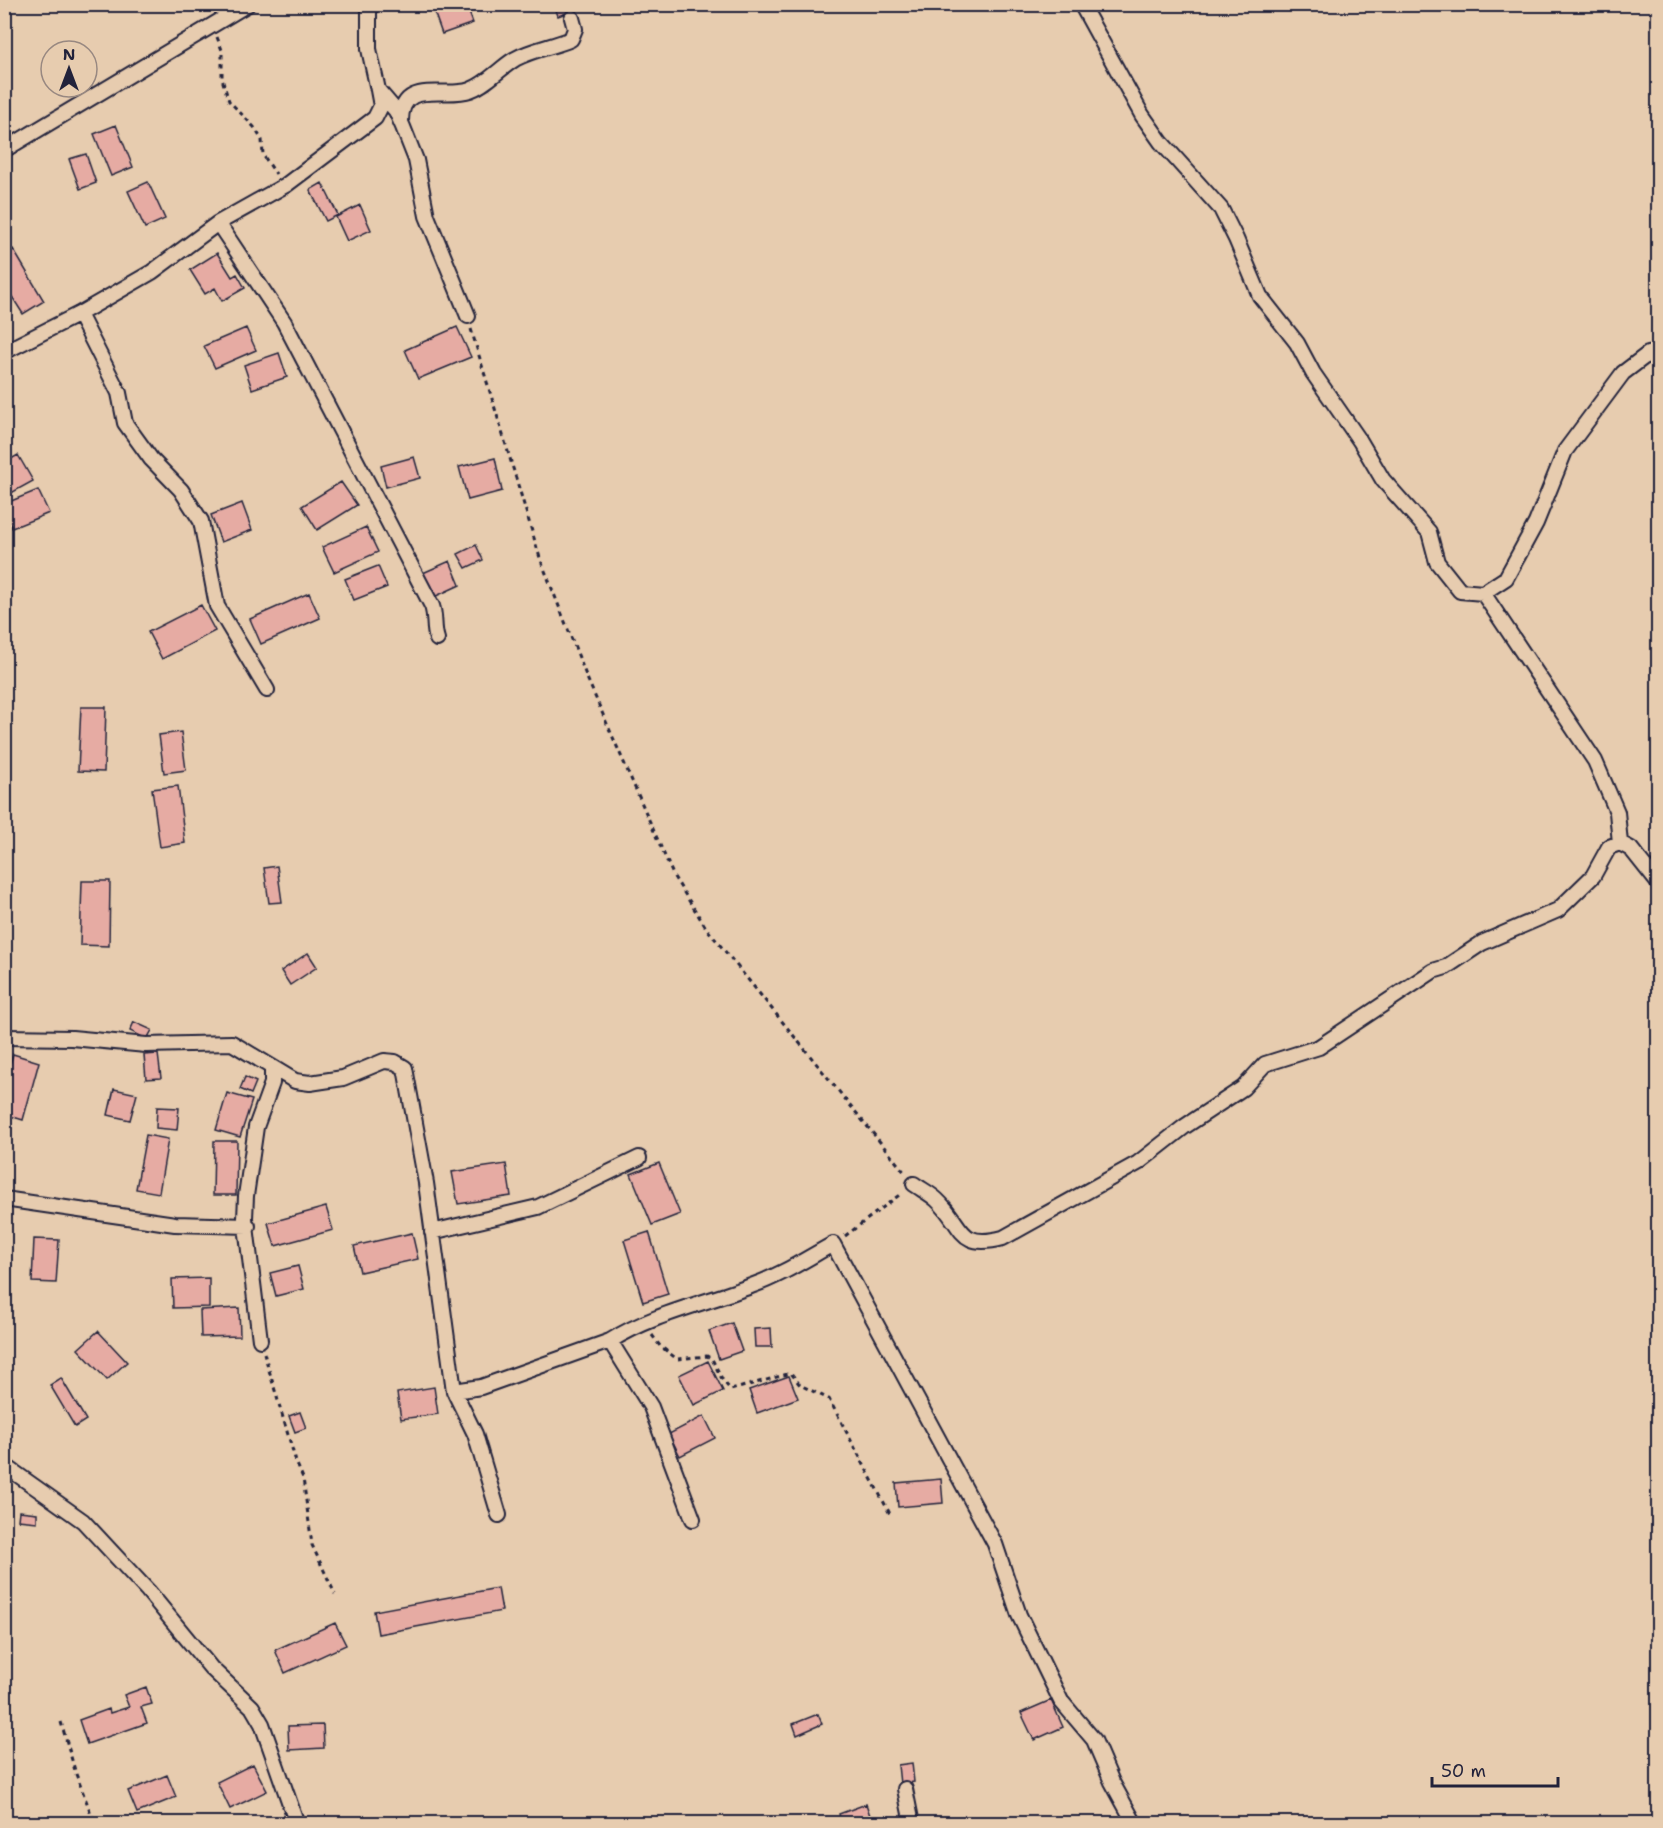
<svg xmlns="http://www.w3.org/2000/svg" width="1663" height="1828" font-family="'Shantell Sans',sans-serif">
  <style>
    .building { fill: #e6aba3; stroke: #22223b; stroke-width: 1.5 }
    .lines { fill: none; stroke-linecap: round; stroke-linejoin: round }
    .minor-casing { stroke: #22223b; stroke-width: 18 }
    .path { stroke: #22223b; stroke-width: 3; stroke-dasharray: 4.5 4.5; stroke-linecap: butt }
    .minor { stroke: #e7ccaf; stroke-width: 14 }
  </style>
  <rect width="100%" height="100%" fill="#e7ccaf"/>
  <filter id="ink" filterUnits="userSpaceOnUse"><feTurbulence type="fractalNoise" baseFrequency=".0167" numOctaves="2"/><feDisplacementMap in="SourceGraphic" scale="12" xChannelSelector="R" yChannelSelector="G"/><feConvolveMatrix kernelMatrix="1 2 1 2 8 2 1 2 1" color-interpolation-filters="sRGB"/></filter>
  <g filter="url(#ink)">
    <path class="building" d="M436,4H466L473,23L442,34L432,6Z
      M554,4H582L583,7L558,16Z
      M116,125L133,167L111,176L94,134Z
      M86,154L96,183L80,189L69,159Z
      M148,182L165,219L145,228L128,191Z
      M322,183L338,215L326,221L310,190Z
      M360,205L371,230L347,241L336,217Z
      M13,249L44,301L23,314L4,284V254Z
      M217,253L232,277L237,274L245,288L222,301L215,288L205,294L190,270Z
      M457,327L471,357L418,379L405,350Z
      M246,328L256,350L215,368L204,346Z
      M279,353L287,377L252,389L244,365Z
      M18,455L33,481L4,497V463Z
      M414,457L420,478L386,487L381,466Z
      M495,458L502,491L468,500L459,467Z
      M341,482L357,505L317,530L302,506Z
      M38,490L49,513L12,528L4,504Z
      M242,503L252,530L221,542L211,515Z
      M366,527L378,552L334,572L322,547Z
      M476,545L483,560L466,568L458,554Z
      M450,561L460,585L434,597L423,573Z
      M378,566L387,587L354,600L345,579Z
      M309,593L320,618L261,644L250,619Z
      M201,605L215,631L162,659L148,632Z
      M81,707H106L104,772L78,771Z
      M181,732L186,770L164,773L159,735Z
      M178,786L185,843L160,847L152,789Z
      M277,866L282,902L269,903L264,868Z
      M82,881H110L109,946L80,945Z
      M308,953L317,967L290,985L281,971Z
      M134,1022L152,1030L147,1039L130,1031Z
      M13,1054L39,1062L23,1120L4,1114V1085Z
      M158,1054L161,1078L146,1079L144,1055Z
      M245,1077L256,1082L251,1094L240,1089Z
      M114,1089L137,1094L130,1120L108,1115Z
      M227,1093L252,1100L240,1137L216,1130Z
      M157,1107L179,1108L177,1130L156,1128Z
      M146,1135L168,1139L159,1193L136,1189Z
      M214,1141H237L236,1195H213Z
      M659,1163L680,1214L652,1225L631,1174Z
      M506,1164L511,1196L458,1204L452,1172Z
      M326,1207L333,1230L275,1246L268,1223Z
      M649,1232L668,1294L643,1302L624,1240Z
      M412,1233L418,1259L360,1272L354,1246Z
      M34,1239L59,1240L56,1283L32,1282Z
      M298,1266L304,1289L276,1296L270,1273Z
      M209,1278V1307L173,1308L172,1279Z
      M239,1308L240,1336L201,1337L200,1310Z
      M732,1323L742,1351L719,1359L709,1331Z
      M771,1328L772,1347H755L754,1329Z
      M98,1331L127,1362L107,1380L78,1349Z
      M708,1361L723,1391L694,1405L679,1375Z
      M789,1376L798,1398L757,1413L749,1390Z
      M61,1378L86,1420L75,1427L50,1385Z
      M434,1387L438,1414L401,1419L397,1393Z
      M300,1412L306,1428L295,1432L289,1416Z
      M704,1416L715,1438L680,1456L669,1434Z
      M941,1479L943,1503L898,1507L896,1483Z
      M19,1511L37,1513V1522L18,1520Z
      M498,1588L502,1611L378,1634L374,1611Z
      M335,1623L346,1645L285,1673L275,1650Z
      M146,1687L152,1704L141,1707L147,1723L87,1744L79,1720L109,1709L110,1713L129,1707L124,1695Z
      M1051,1700L1063,1727L1034,1740L1021,1713Z
      M818,1714L822,1724L797,1735L793,1724Z
      M323,1725L324,1748L289,1750L288,1726Z
      M912,1763L914,1782L900,1784L898,1765Z
      M253,1764L267,1791L230,1809L217,1782Z
      M167,1775L176,1797L137,1813L128,1791Z
      M866,1804L873,1824H842L839,1814Z"/>
    <g class="lines">
      <g class="minor-casing">
        <path id="minor" d="M369,4V49L378,90L396,111L403,127L416,160L427,216L468,316
          M1081,4L1142,115L1161,142L1221,209L1236,239L1260,296L1297,343L1313,373L1360,441L1383,480L1429,532L1437,562L1460,591L1483,593L1506,578L1536,523L1565,451L1623,373L1648,354L1658,351
          M401,121C401,78 445,99 470,90C487,84 500,68 515,59C533,49 553,47 571,39L575,29L572,18
          M4,150L248,4
          M218,223L284,322L432,606C436,617 433,628 437,639
          M79,314L119,393L125,423L151,459L181,490L201,521L217,606L267,690
          M4,352L79,314L152,272L218,223L286,185L375,118L381,106L378,90
          M1483,593L1595,761L1617,812L1620,843
          M4,1037L72,1038L146,1045L232,1043L295,1081L310,1083L343,1078L384,1061L395,1062L405,1068L426,1183L454,1391L481,1387L610,1341L651,1407L693,1519
          M914,1184C921,1189 931,1194 937,1200C964,1225 957,1250 1003,1238L1138,1163L1184,1127L1243,1088L1265,1064L1319,1047L1433,971L1446,967L1482,943L1558,910L1593,876L1609,847L1620,843L1631,849L1658,883
          M4,1199L175,1224L248,1226
          M432,1232L538,1207L639,1158
          M260,1340L245,1218L246,1196L256,1127L272,1083V1067
          M610,1341C653,1314 703,1304 751,1286C780,1276 806,1259 833,1244L995,1544L1019,1615L1061,1701L1094,1740L1112,1782L1135,1824
          M454,1391L475,1434L499,1515
          M4,1465L83,1521L148,1591L211,1668L252,1707L262,1724L297,1824
          M905,1789L912,1824"/>
      </g>
      <path class="path" d="M217,37L222,50V79L229,101L254,127L262,140L263,155L276,174
        M471,329L540,558L587,678L674,877L707,929L906,1174
        M845,1236L902,1193
        M652,1335L660,1346L677,1359L707,1356L712,1359L723,1381L731,1390L791,1373L800,1385L829,1399L890,1514
        M264,1353L296,1462L303,1478L312,1545L335,1594
        M61,1722L76,1774L95,1824"/>
      <use href="#minor" class="minor"/>
    </g>
  </g>
  <rect width="1663" height="1828" fill="none" stroke="#e7ccaf" stroke-width="24"/>
  <rect x="12" y="12" width="1639" height="1804" fill="none" stroke="#22223b" stroke-width="2" filter="url(#ink)"/>
  <g transform="translate(69 69)"><circle r="28" fill="#e7ccaf" stroke="#988881" stroke-width="1.5"/>
  <path d="M0-4.5L10 22L0 15L-10 22Z" fill="#22223b"/>
  <text y="-9" font-size="16" font-weight="bold" text-anchor="middle" fill="#22223b">N</text>
  </g>
  <path d="M1432 1777v9h126v-9" fill="none" stroke="#22223b" stroke-width="3"/>
  <text x="1441" y="1777" font-size="18" fill="#22223b" stroke="#e7ccaf" stroke-width="4.5" paint-order="stroke">50 m</text>
</svg>
